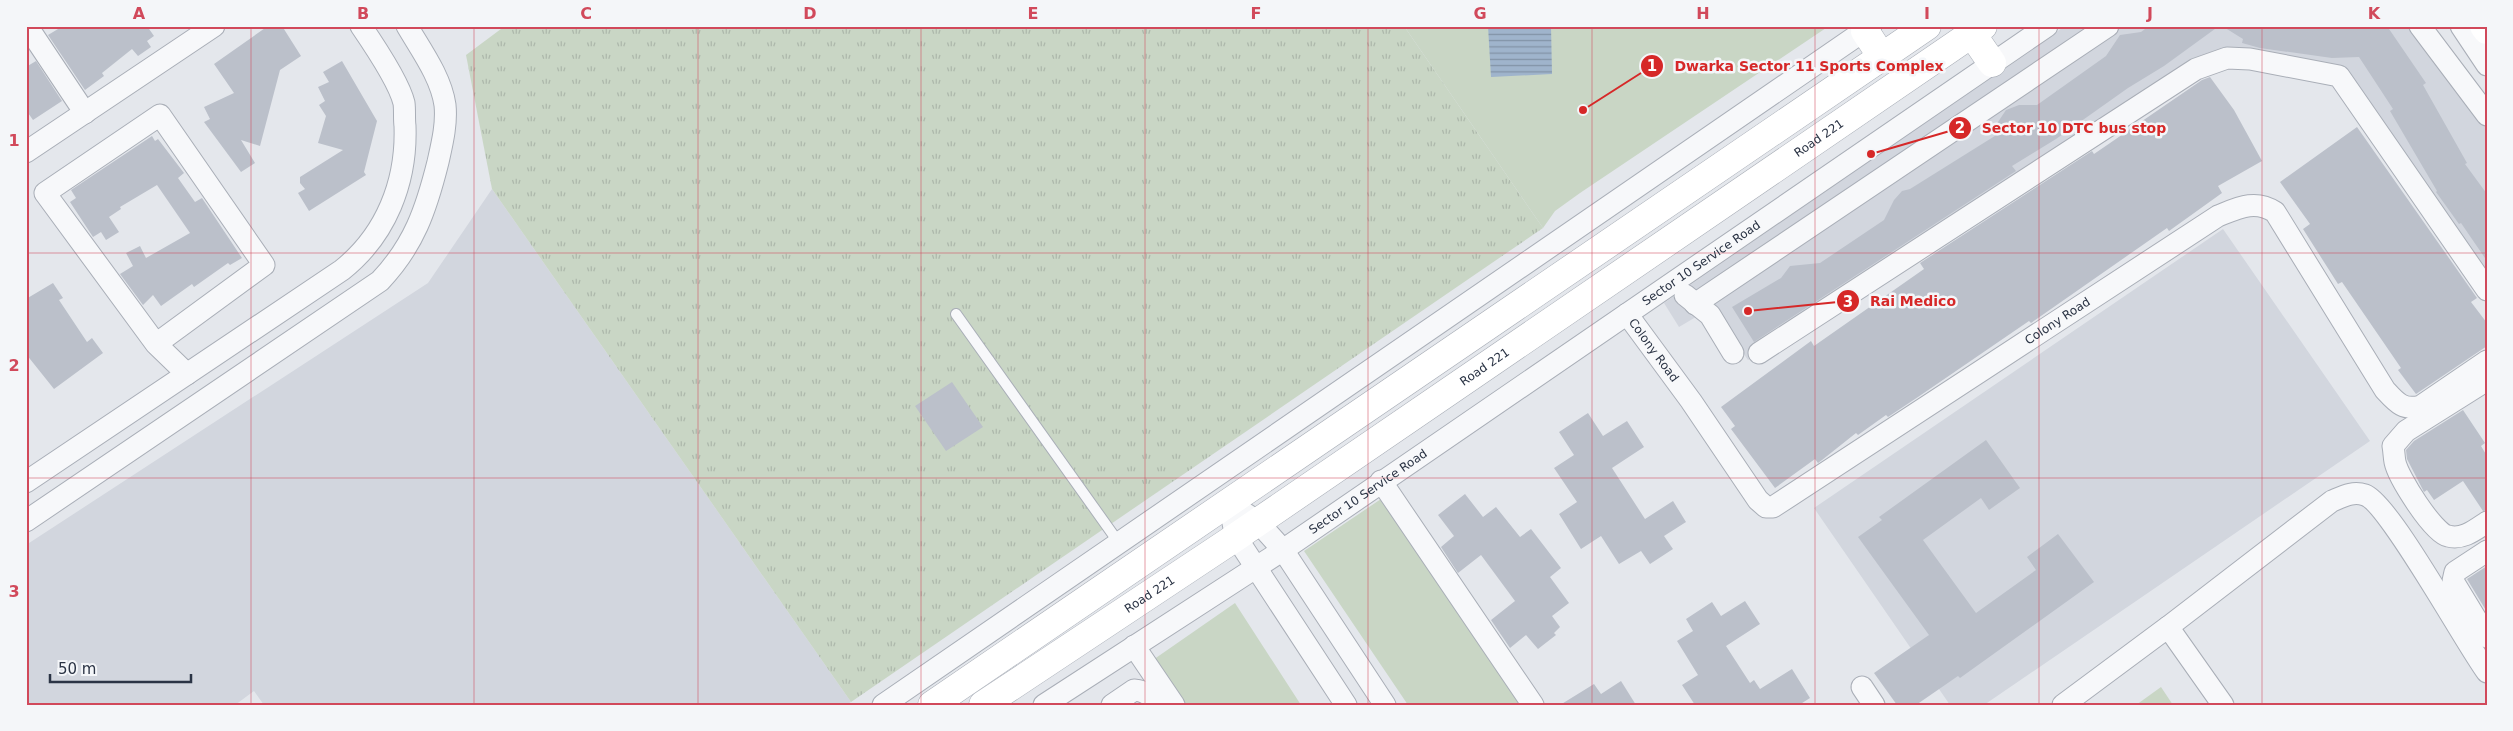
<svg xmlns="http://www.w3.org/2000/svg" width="2513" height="731" font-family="'DejaVu Sans',sans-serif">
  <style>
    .built { fill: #d2d6de }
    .grass { fill: url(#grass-tufts) }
    .park { fill: #c9d6c5 }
    .water { fill: url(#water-rules) }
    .building { fill: #bbc0ca }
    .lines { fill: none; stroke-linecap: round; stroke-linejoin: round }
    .lane-casing { stroke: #a9aeb7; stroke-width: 12 }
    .street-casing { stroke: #a9aeb7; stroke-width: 23 }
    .secondary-casing { stroke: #a9aeb7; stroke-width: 29 }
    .lane { stroke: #f7f8fa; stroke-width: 10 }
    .street { stroke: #f7f8fa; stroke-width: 21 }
    .secondary { stroke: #fff; stroke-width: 28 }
    .grid { fill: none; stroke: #d1495b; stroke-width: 1; stroke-opacity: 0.55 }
    .labels { text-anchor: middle; stroke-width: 5; stroke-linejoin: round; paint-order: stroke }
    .street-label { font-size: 12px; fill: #2b3445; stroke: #f4f6f9 }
    .leader { fill: none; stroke: #d62828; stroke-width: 2 }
    .callout-dot { fill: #d62828; stroke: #f4f6f9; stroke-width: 2 }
    .mark-label { font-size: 15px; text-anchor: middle; font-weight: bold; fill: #fff }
    .callout-label { font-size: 14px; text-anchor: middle; font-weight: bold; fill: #d62828; stroke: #f4f6f9; stroke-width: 5; stroke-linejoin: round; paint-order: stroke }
    .neatline { fill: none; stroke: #d1495b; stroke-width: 2 }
    .grid-label { font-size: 16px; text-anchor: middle; font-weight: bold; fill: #d1495b }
  </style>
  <defs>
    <pattern id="grass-tufts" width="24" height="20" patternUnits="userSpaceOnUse" patternTransform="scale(1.25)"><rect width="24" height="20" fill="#c9d6c5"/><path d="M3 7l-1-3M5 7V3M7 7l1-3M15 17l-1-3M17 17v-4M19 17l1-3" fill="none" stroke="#adb8ab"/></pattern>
    <pattern id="water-rules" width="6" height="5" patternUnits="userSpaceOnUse" patternTransform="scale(1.25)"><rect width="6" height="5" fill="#9fb4cc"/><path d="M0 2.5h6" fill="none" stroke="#8293a7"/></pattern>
  </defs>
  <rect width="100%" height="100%" fill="#e4e7ec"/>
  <path class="built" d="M2065,26H2432L2487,107V283L2348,81L2209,53L1748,360L1711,308L1679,327L1664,303Z
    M492,189L851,702L846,705H264L254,691L235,705H26V545L428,283Z
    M2223,229L2370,441L1984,705H1950L1814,508Z"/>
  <path class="grass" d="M505,26H1404L1543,228L851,702L492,189L466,55Z"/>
  <path class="park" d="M1404,26H1829L1580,193L1555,211L1543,228Z
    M1381,499L1521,705H1408L1304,551Z
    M1235,603L1301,705H1179L1150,662Z
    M2161,687L2173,705H2136Z"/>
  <path class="water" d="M1488,26H1551L1552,74L1491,77Z"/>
  <path class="building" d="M63,26H147L154,36L147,41L151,47L138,56L132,49L102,73L104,76L85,90L48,35Z
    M268,26H282L301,56L280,70L260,146L241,140L255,163L241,172L204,122L210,119L204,107L234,93L214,64Z
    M2149,26H2219L2164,66L2128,88L2056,139L2012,166L2016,171L1754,342L1732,307L1781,278L1790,266L1820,263L1884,220L1894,200L1902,191L1910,189L1998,134L1994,128L2006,110L2019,105H2037L2106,56L2120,35L2141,32Z
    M2222,26H2387L2426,83L2423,85L2467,163L2465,164L2487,194V261L2461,223L2459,224L2436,192L2437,191L2390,111L2393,109L2359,57L2332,58L2260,48L2242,43L2243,39Z
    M36,61L62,101L33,120L26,110V67Z
    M342,61L377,121L364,172L366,175L309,211L298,193L305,189L300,183V177L343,150L318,143L326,116L319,105L325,101L318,87L329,82L323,72Z
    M2210,77L2234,110L2262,161L2218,186L2222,193L2169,231L2167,228L2031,323L2029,321L1918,397L1888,417L1886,415L1858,435L1856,433L1822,460L1818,463L1815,459L1775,488L1731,429L1735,426L1721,407L1811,341L1814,346L1924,269L1920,263L2092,151L2094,154L2202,80Z
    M2357,127L2477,298L2471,302L2487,323V346L2416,394L2398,370L2401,368L2342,282L2338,284L2303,229L2310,224L2280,182Z
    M152,136L155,141L158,139L184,173L178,178L195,202L202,198L242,258L230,265L228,263L194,287L192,284L161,306L153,295L143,305L120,274L133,266L126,253L140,246L146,258L190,233L157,185L120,207L121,209L109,217L119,232L106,240L101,232L93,237L70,202L76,198L71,190Z
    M53,283L63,298L59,300L87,342L92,338L103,353L54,389L26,354V299Z
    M952,382L983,427L946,451L915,406Z
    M2463,410L2485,443L2481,446L2487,456V510L2483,511L2463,481L2434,500L2427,490L2424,492L2407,459L2406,450L2414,441Z
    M1588,413L1603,436L1627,421L1644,447L1612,468L1645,519L1673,501L1686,522L1664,536L1673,549L1650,564L1641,551L1619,564L1601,536L1581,549L1559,514L1577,502L1554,468L1574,455L1559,432Z
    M1986,440L2020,488L1989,510L1981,498L1923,540L1976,613L2036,570L2027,557L2058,534L2094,582L1960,678L1958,676L1916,705H1897L1874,673L1929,635L1858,537L1882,520L1879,517Z
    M1465,494L1483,517L1496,507L1520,537L1531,529L1561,568L1550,577L1569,603L1552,616L1560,627L1554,633L1556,635L1538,649L1526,635L1510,648L1491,620L1515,601L1481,555L1458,573L1441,547L1454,536L1438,515Z
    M2487,566V612L2467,579Z
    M1745,601L1760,624L1726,646L1750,683L1754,680L1760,689L1792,669L1810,698L1799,705H1695L1682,685L1698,675L1677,641L1693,631L1686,619L1712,602L1721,616Z
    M1621,681L1636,705H1560L1594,684L1601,694Z"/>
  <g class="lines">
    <g class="lane-casing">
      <path id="lane" d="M956,314L1119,543"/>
    </g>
    <g class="street-casing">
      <g id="street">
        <path d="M27,26L85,113"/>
        <path d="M2420,26L2487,115"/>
        <path d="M2461,26L2487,65"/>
        <path d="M26,152L214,26"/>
        <path d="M1685,295L1710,315L1733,353"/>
        <path d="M1695,304L2108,26"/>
        <path id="s1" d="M1627,314L1691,401L1758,500L1766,507H1773L2218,216C2238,208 2255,199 2275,212L2385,390C2396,402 2403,411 2421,406L2487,361"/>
        <path d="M156,344L264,265L160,115L45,193L156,344L187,374"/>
        <path d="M1759,353L2196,69L2227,58L2250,59L2339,76L2487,290"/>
        <path d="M2487,380L2406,431L2393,446C2394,451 2394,457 2395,462C2398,477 2433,533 2448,536C2463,540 2475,530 2487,522"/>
        <path d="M1381,481L1533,705"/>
        <path d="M26,482L342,270C386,235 407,182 405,126C404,119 405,110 404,103C399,82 374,45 361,26"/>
        <path d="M1229,503L1257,521L1283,550L1385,705"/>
        <path d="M26,521L380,281C414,245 426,210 438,162C442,144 447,124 445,105C441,77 421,50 407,26"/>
        <path d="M1233,523L1236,537L1346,705"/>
        <path d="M2487,551L2455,572L2453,581L2487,637"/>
        <path d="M2168,627L2332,501C2344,496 2353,491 2365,495C2389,503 2466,644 2487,672"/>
        <path d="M1134,646L1174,705"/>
        <path d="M1862,687L1874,705"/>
        <path d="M883,705L1871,26"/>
        <path id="s2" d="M1044,705L1283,550L2047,26"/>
        <path d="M1112,705L1134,690C1146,691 1150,695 1157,705"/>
        <path d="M2063,705L2168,627L2223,705"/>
      </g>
    </g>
    <g class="secondary-casing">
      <g id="secondary">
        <path d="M2484,26L2487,30"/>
        <path d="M1865,31L1882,57"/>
        <path d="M1972,34L1992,63"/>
        <path d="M932,705L1927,26"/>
        <path id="s3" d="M983,705L1236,537L1983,26"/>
      </g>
    </g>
    <use href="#lane" class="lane"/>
    <use href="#street" class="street"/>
    <use href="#secondary" class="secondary"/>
  </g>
  <path class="grid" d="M251,26V705M474,26V705M698,26V705M921,26V705M1145,26V705M1368,26V705M1592,26V705M1815,26V705M2039,26V705M2262,26V705M26,253H2487M26,478H2487"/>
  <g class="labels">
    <g class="street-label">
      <text dy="4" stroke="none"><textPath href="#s3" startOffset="1010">Road 221</textPath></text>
      <text dy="4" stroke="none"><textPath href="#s2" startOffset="792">Sector 10 Service Road</textPath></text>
      <text dy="4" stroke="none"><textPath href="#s1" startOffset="585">Colony Road</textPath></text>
      <text dy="4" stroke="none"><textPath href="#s1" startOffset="45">Colony Road</textPath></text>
      <text dy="4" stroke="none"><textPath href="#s3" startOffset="605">Road 221</textPath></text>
      <text dy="4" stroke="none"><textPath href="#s2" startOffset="388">Sector 10 Service Road</textPath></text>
      <text dy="4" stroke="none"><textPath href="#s3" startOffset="200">Road 221</textPath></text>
    </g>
  </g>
  <path class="leader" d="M1583 110L1652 66M1871 154L1960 128M1748 311L1848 301"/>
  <g class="callout-dot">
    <circle cx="1583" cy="110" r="5"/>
    <circle cx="1871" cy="154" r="5"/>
    <circle cx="1748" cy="311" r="5"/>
    <circle cx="1652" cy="66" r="12"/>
    <circle cx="1960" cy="128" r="12"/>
    <circle cx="1848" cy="301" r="12"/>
  </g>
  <g class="mark-label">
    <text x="1652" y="71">1</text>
    <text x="1960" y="133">2</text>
    <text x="1848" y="307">3</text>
  </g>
  <g class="callout-label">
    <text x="1809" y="71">Dwarka Sector 11 Sports Complex</text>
    <text x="2074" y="133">Sector 10 DTC bus stop</text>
    <text x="1913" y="306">Rai Medico</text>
  </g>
  <rect width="2513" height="731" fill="none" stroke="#f4f6f9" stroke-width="55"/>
  <path d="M50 674v8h141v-8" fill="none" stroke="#2b3445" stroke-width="2.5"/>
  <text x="58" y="674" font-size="15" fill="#2b3445" stroke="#f4f6f9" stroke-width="4" paint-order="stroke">50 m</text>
  <rect x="28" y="28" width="2458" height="676" class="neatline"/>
  <g class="grid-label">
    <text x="139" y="19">A</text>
    <text x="363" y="19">B</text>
    <text x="586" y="19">C</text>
    <text x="810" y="19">D</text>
    <text x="1033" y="19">E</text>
    <text x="1256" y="19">F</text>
    <text x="1480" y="19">G</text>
    <text x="1703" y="19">H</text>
    <text x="1927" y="19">I</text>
    <text x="2150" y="19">J</text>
    <text x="2374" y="19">K</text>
    <text x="14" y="146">1</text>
    <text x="14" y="371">2</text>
    <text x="14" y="597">3</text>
  </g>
</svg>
